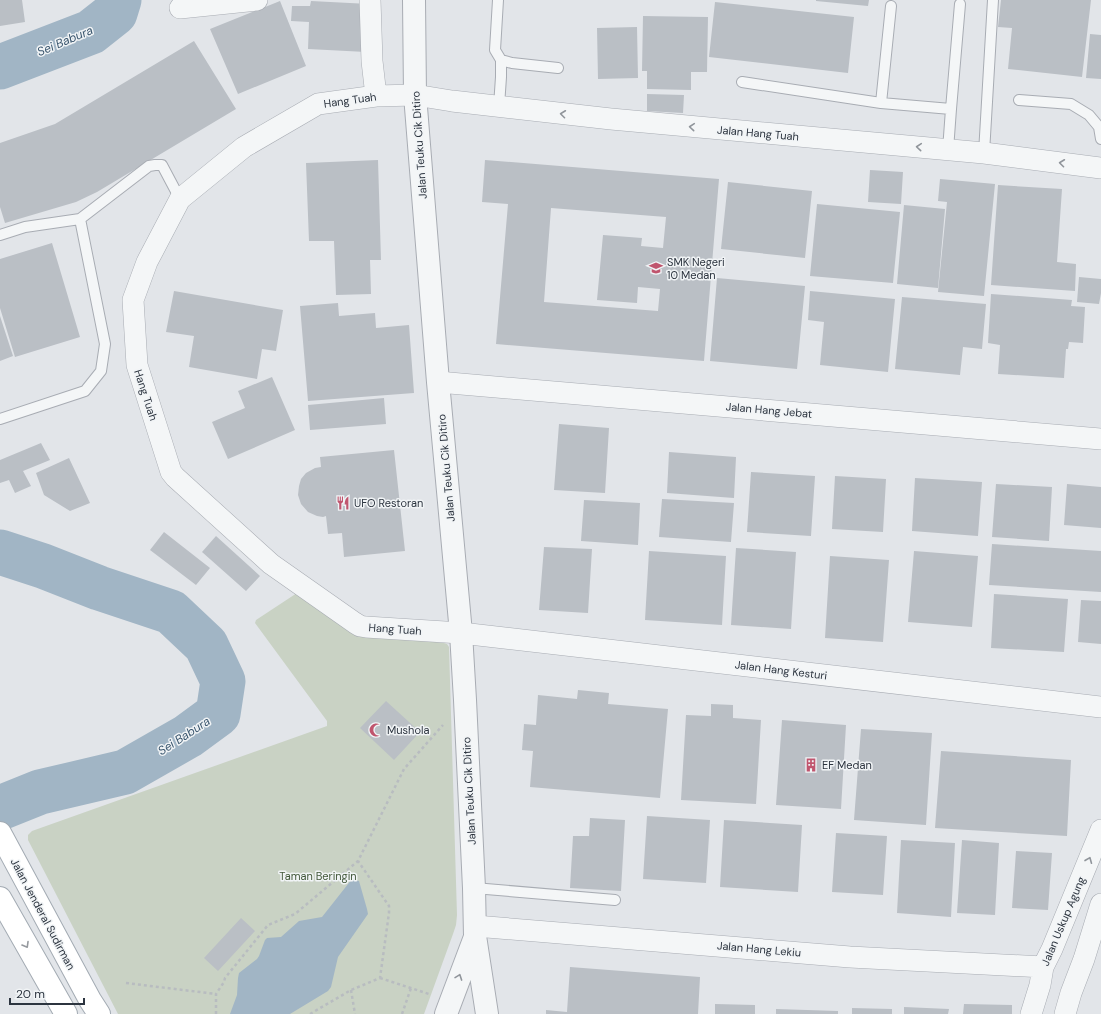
<svg xmlns="http://www.w3.org/2000/svg" width="1101" height="1014" font-family="'DM Sans',sans-serif">
  <style>
    .green { fill: #c9d2c4 }
    .water { fill: #a1b5c5 }
    .lines { fill: none; stroke-linecap: round; stroke-linejoin: round }
    .river { stroke: #a1b5c5; stroke-width: 45 }
    .building { fill: #babfc5; fill-rule: evenodd }
    .service-casing { stroke: #a8acb3; stroke-width: 12 }
    .minor-casing { stroke: #a8acb3; stroke-width: 22 }
    .tertiary-casing { stroke: #a8acb3; stroke-width: 24 }
    .primary-casing { stroke: #a3abb3; stroke-width: 24 }
    .path { stroke: #b8bcc0; stroke-width: 2.5; stroke-dasharray: 3 3; stroke-linecap: butt }
    .service { stroke: #f4f6f7; stroke-width: 10 }
    .minor { stroke: #f4f6f7; stroke-width: 21 }
    .tertiary { stroke: #f4f6f7; stroke-width: 22 }
    .primary { stroke: #fff; stroke-width: 22 }
    .oneway { stroke: #90959b }
    .oneway2 { stroke: #969a9f }
    .labels { text-anchor: middle; stroke-width: 3; stroke-linejoin: round; paint-order: stroke }
    .street-label { font-size: 11px; fill: #2c343f; stroke: #f1f4f6 }
    .poi-label { font-size: 11px; fill: #2c343f; stroke: #f1f4f6; text-anchor: start }
    .park-label { font-size: 11px; fill: #43593b; stroke: #f1f4f6 }
    .water-label { font-size: 12px; font-style: italic; fill: #3a566e; stroke: #f1f4f6 }
  </style>
  <rect width="100%" height="100%" fill="#e2e5e9"/>
  <path class="green" d="M297,593L362,633L444,643L447,644L449,647L457,915L456,925L453,934L424,1014H118L28,840V835L32,831L327,726V721L255,623L256,620Z"/>
  <path class="water" d="M352,879L359,881L367,909L368,914L338,957L331,987L328,991L290,1014H230L237,995L238,978L239,973L257,959L259,956L265,940L267,938L281,937L299,921L322,917Z"/>
  <g class="lines">
    <path class="river" d="M0,67L91,32L115,13L119,0
      M0,552L43,566L99,588L171,612L206,645L223,681L218,714L188,736L125,772L40,792L0,808"/>
  </g>
  <path class="building" d="M0,0H22L25,22L0,26Z
    M816,0H869L868,6L816,1Z
    M1001,0H1091L1082,77L1008,69L1012,28L998,27Z
    M280,1L306,66L238,94L210,29Z
    M311,1L369,4L366,52L308,49L309,22L291,21L292,6H310Z
    M715,2L854,17L848,73L709,57Z
    M643,16L708,17L707,72H691V90L647,89V71H642Z
    M637,27L638,78L598,79L597,28Z
    M1090,34L1101,35V79L1086,78Z
    M194,41L236,109L97,192L76,202L5,223L0,207V143L55,124Z
    M647,94L684,95L683,113L647,111Z
    M378,160L381,260H370L371,294L336,295L334,241H309L306,163Z
    M485,160L719,179L704,361L496,344L508,204L482,202ZM551,208L666,217L663,248L641,246L642,238L603,235L597,300L637,303L638,287L660,289L658,311L544,302Z
    M870,170L903,172L901,204L868,202Z
    M940,179L995,184L984,296L938,292L947,202L938,201Z
    M728,182L812,191L805,258L721,249Z
    M998,185L1062,189L1057,262L1076,264L1075,291L991,285Z
    M817,204L900,212L893,283L810,276Z
    M904,205L945,209L938,288L897,284Z
    M52,243L80,337L15,357L0,308V259Z
    M1079,277L1101,279V293L1099,304L1077,302Z
    M717,278L805,286L797,369L710,361Z
    M174,291L283,310L276,351L262,349L257,379L189,367L194,336L166,332Z
    M810,291L895,299L888,372L820,365L824,322L808,320Z
    M991,294L1072,300L1071,306L1085,307L1083,343L1069,342L1068,349H1066L1064,378L998,374L1000,345L988,343Z
    M902,297L986,304L982,349L963,347L960,375L895,369Z
    M338,303L339,316L375,313L376,328L409,325L414,393L308,401L300,306Z
    M0,316L13,356L0,361Z
    M272,377L295,430L228,459L212,422L245,408L238,391Z
    M384,398L386,424L310,430L308,405Z
    M559,424L609,428L605,493L554,490Z
    M41,443L50,460L23,471L31,486L15,493L9,480L0,483V460Z
    M394,450L405,551L344,557L342,533L328,534L326,516L323,517L317,516L308,512L301,504L298,495L299,486L301,479L306,473L315,468L321,467L320,457Z
    M669,452L736,457L734,498L667,493Z
    M69,458L90,503L70,511L44,495L36,473Z
    M751,472L815,476L811,536L747,532Z
    M835,476L886,479L883,532L832,529Z
    M915,478L982,482L978,536L912,531Z
    M996,484L1052,487L1049,541L992,537Z
    M1067,484L1101,487V528L1064,525Z
    M662,499L734,503L731,542L659,537Z
    M584,500L640,503L638,545L581,541Z
    M164,532L210,568L196,585L150,550Z
    M216,536L260,576L246,591L202,552Z
    M992,544L1101,551V592L989,585Z
    M544,547L592,549L588,613L539,610Z
    M736,548L796,552L791,629L731,625Z
    M649,551L726,556L722,625L645,620Z
    M914,551L978,556L972,627L908,622Z
    M830,556L889,560L883,642L825,638Z
    M994,594L1068,599L1064,652L991,648Z
    M1081,600L1101,601V644L1078,642Z
    M578,690L609,693L608,704L668,709L660,798L530,787L533,751L522,750L524,724L536,725L538,695L577,699Z
    M386,701L420,732L394,760L360,728Z
    M711,704L733,705V718L761,720L756,804L681,800L686,715L711,716Z
    M782,720L846,725L841,809L776,805Z
    M861,729L932,733L926,825L854,820Z
    M941,751L1071,760L1067,836L935,828Z
    M647,816L710,820L706,883L643,879Z
    M590,818L625,820L621,891L570,888L573,836H589Z
    M724,820L802,825L798,892L720,887Z
    M836,833L887,836L883,895L832,892Z
    M901,840L955,843L951,917L897,913Z
    M962,840L999,843L995,915L957,913Z
    M1016,851L1052,853L1048,910L1012,908Z
    M241,918L255,931L218,971L204,958Z
    M570,967L700,977L698,1014H546V1010L567,1012Z
    M715,1004L755,1005V1014H715Z
    M964,1004L1012,1005V1014H963Z
    M904,1007L949,1009L948,1014H904Z
    M852,1008L892,1009V1014H852Z
    M776,1009L838,1011V1014H776Z"/>
  <g class="lines">
    <g class="service-casing">
      <path id="service" d="M498,0L495,50L501,60
        M742,82L881,103L951,109L948,150
        M1019,100L1071,104L1089,115L1099,127L1101,139
        M881,103L891,6
        M499,106L501,77V60L512,63L558,68
        M951,109L960,4
        M984,153L993,0
        M0,235L25,227L80,219L149,166L155,165H162L180,199
        M0,419L85,391L101,371L105,344L80,219
        M474,888L615,900"/>
    </g>
    <g class="minor-casing">
      <path id="minor" d="M370,0L372,61L376,96
        M180,8L257,0
        M1101,168L984,153L611,119L452,101L415,95L376,96L318,104L244,147L180,199L147,262L133,300L137,365L171,472L175,477L271,564L355,623L360,626L366,627L461,633L1101,707
        M438,382L1101,439
        M475,926L850,957L1043,967
        M1031,1014L1040,985L1043,967L1052,949L1101,830
        M1065,1014L1071,993L1084,959L1101,904"/>
    </g>
    <g class="tertiary-casing">
      <path id="tertiary" d="M414,0L415,95L438,382L461,633L465,700L474,888L475,936L487,1014
        M446,1014L475,937"/>
    </g>
    <g class="primary-casing">
      <path id="primary" d="M0,833L90,1000L99,1014
        M0,898L66,1014"/>
    </g>
    <path class="path" d="M380,978L429,994
      M126,983L216,994
      M351,990L355,1014
      M216,1014V994L224,982L225,978L268,925L295,914L358,861L404,769L443,725
      M310,1014L351,990L380,978L389,913V906L358,861
      M402,1014L411,988"/>
    <use href="#service" class="service"/>
    <use href="#minor" class="minor"/>
    <use href="#tertiary" class="tertiary"/>
    <use href="#primary" class="primary"/>
  </g>
  <defs><path id="oneway-chevron" d="M-2-3.5L2.5 0L-2 3.5" fill="none" stroke-width="1.6" stroke-linecap="round" stroke-linejoin="round"/></defs>
  <g class="oneway">
    <use href="#oneway-chevron" transform="translate(563 114) rotate(-173)"/>
    <use href="#oneway-chevron" transform="translate(692 127) rotate(-175)"/>
    <use href="#oneway-chevron" transform="translate(919 147) rotate(-175)"/>
    <use href="#oneway-chevron" transform="translate(1062 163) rotate(-173)"/>
    <use href="#oneway-chevron" transform="translate(1089 860) rotate(-68)"/>
    <use href="#oneway-chevron" transform="translate(459 977) rotate(-70)"/>
  </g>
  <use class="oneway2" href="#oneway-chevron" transform="translate(26 945) rotate(60)"/>
  <defs>
    <g id="school-bare" transform="scale(1.08)"><path d="M0-5L7-2L0 1L-7-2ZM-4 1L0 2.5L4 1V4Q0 6-4 4Z" fill="#c0556e" stroke="#f1f4f6" stroke-width="2.5" paint-order="stroke"/></g>
    <g id="restaurant-bare" transform="scale(1.08)"><path d="M-5-6h1v4h1v-4h1v4h1v-4h1v5L-1.5 .5V6h-2V.5L-5-1ZM5-6V6H3V1.5H1.5Q1.5-4 5-6Z" fill="#c0556e" stroke="#f1f4f6" stroke-width="2.5" paint-order="stroke"/></g>
    <g id="mosque-bare" transform="scale(1.08)"><path d="M3.5-4.9A6 6 0 1 0 3.5 4.9A5 5 0 1 1 3.5-4.9Z" fill="#c0556e" stroke="#f1f4f6" stroke-width="2.5" paint-order="stroke"/></g>
    <g id="building-bare" transform="scale(1.08)"><path d="M-4-6H4V6H1V3H-1V6H-4ZM-2.5-4.3h1.7v1.8h-1.7ZM.8-4.3h1.7v1.8H.8ZM-2.5-1h1.7V.8h-1.7ZM.8-1h1.7V.8H.8Z" fill="#c0556e" stroke="#f1f4f6" stroke-width="2.5" paint-order="stroke"/></g>
  </defs>
  <g fill-rule="evenodd">
    <use href="#school-bare" x="656" y="268"/>
    <use href="#restaurant-bare" x="343" y="503"/>
    <use href="#mosque-bare" x="376" y="730"/>
    <use href="#building-bare" x="811" y="765"/>
  </g>
  <g class="labels">
    <g class="street-label">
      <text transform="translate(350 100) rotate(-8)" y="4">Hang Tuah</text>
      <text transform="translate(758 133) rotate(5)" y="4">Jalan Hang Tuah</text>
      <text transform="translate(419 145) rotate(-94)" y="4">Jalan Teuku Cik Ditiro</text>
      <text transform="translate(146 395) rotate(72)" y="4">Hang Tuah</text>
      <text transform="translate(769 410) rotate(5)" y="4">Jalan Hang Jebat</text>
      <text transform="translate(446 468) rotate(-95)" y="4">Jalan Teuku Cik Ditiro</text>
      <text transform="translate(395 629) rotate(4)" y="4">Hang Tuah</text>
      <text transform="translate(781 670) rotate(7)" y="4">Jalan Hang Kesturi</text>
      <text transform="translate(469 791) rotate(-93)" y="4">Jalan Teuku Cik Ditiro</text>
      <text transform="translate(43 914) rotate(62)" y="4">Jalan Jenderal Sudirman</text>
      <text transform="translate(1063 921) rotate(-67)" y="4">Jalan Uskup Agung</text>
      <text transform="translate(759 949) rotate(5)" y="4">Jalan Hang Lekiu</text>
    </g>
    <g class="poi-label">
      <text x="667" y="266">SMK Negeri<tspan x="667" dy="13">10 Medan</tspan></text>
      <text x="354" y="507">UFO Restoran</text>
      <text x="387" y="734">Mushola</text>
      <text x="822" y="769">EF Medan</text>
    </g>
    <g class="park-label">
      <text x="318" y="880">Taman Beringin</text>
    </g>
    <g class="water-label">
      <text transform="translate(65 41) rotate(-23)" y="4">Sei Babura</text>
      <text transform="translate(184 736) rotate(-33)" y="4">Sei Babura</text>
    </g>
  </g>
  <path d="M10 998v6h74v-6" fill="none" stroke="#2c343f" stroke-width="2"/>
  <text x="16" y="998" font-size="12" fill="#2c343f" stroke="#f1f4f6" stroke-width="3" paint-order="stroke">20 m</text>
</svg>
